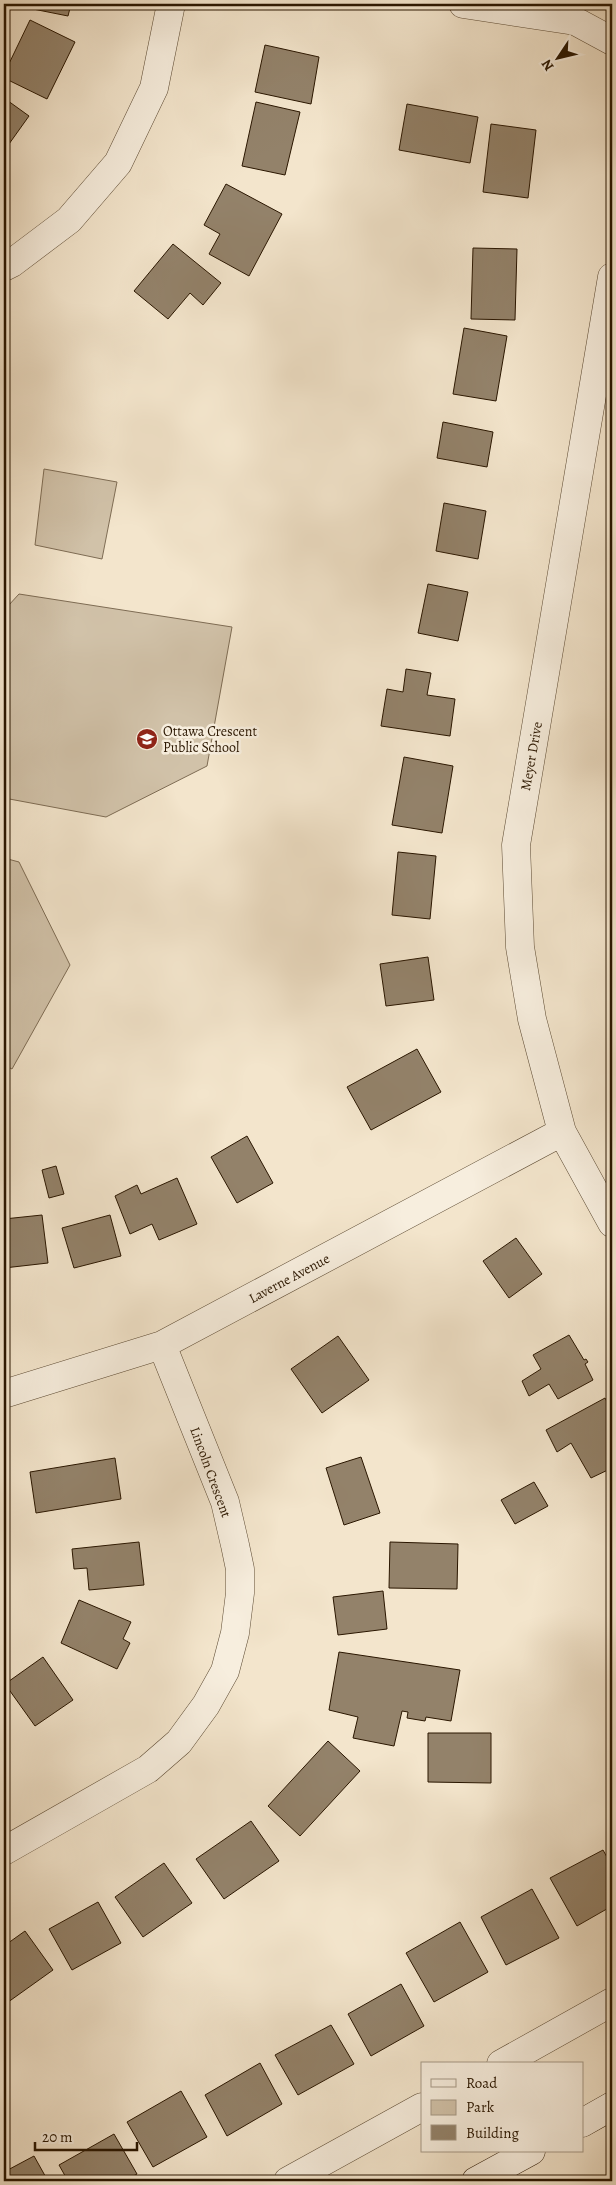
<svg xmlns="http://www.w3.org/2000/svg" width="616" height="2185" font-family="Alegreya,serif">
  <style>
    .green { fill: #d1c2a9; stroke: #7e6c54 }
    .building { fill: #93826a; stroke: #2a1600 }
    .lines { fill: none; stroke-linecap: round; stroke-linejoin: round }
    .street-casing { stroke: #5c4a33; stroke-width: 29 }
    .secondary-casing { stroke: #2a1600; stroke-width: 29 }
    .street { stroke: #f7eede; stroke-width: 28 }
    .secondary { stroke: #f7eede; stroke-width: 28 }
    .labels { text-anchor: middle; stroke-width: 5; stroke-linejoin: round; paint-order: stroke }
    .poi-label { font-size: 14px; fill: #2a1600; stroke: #f7eede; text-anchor: start }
    .street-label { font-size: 14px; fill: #2a1600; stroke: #f7eede }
  </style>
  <rect width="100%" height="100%" fill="#f3e5cc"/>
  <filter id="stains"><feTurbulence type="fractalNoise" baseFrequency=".004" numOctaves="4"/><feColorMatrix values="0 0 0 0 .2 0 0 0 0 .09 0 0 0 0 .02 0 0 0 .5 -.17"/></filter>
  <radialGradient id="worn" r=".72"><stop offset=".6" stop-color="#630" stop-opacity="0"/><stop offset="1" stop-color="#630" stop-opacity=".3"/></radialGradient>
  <path class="green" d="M44,469L117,482L102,559L35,545Z
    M19,594L232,627L207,766L106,817L4,798V642L8,606Z
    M4,858L19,862L70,965L12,1069L4,1065Z"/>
  <path class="building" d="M24,4H71L68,16L23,7Z
    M30,20L75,42L47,99L4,78V74Z
    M265,45L319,57L311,104L255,92Z
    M4,98L29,116L4,151Z
    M256,102L300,112L285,175L242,166Z
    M407,104L478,117L470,163L399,150Z
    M491,124L536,130L528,198L483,192Z
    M226,184L282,214L249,276L209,254L220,234L204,225Z
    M173,244L221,283L203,305L190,293L168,319L134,291Z
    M473,248L517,249L515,320L471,319Z
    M464,328L507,336L496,401L453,394Z
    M443,422L493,432L487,467L437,458Z
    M444,503L486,511L478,559L436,551Z
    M428,584L468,592L458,641L418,633Z
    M406,669L431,673L427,695L455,699L450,736L381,726L387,689L403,692Z
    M404,757L453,766L442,833L392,825Z
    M398,852L436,856L430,919L392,915Z
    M428,957L434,1000L386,1006L380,964Z
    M417,1049L441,1092L371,1130L347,1087Z
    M247,1136L273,1183L237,1203L211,1157Z
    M56,1166L64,1194L49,1198L42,1170Z
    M177,1178L197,1224L159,1240L152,1224L130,1234L115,1196L137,1185L141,1194Z
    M42,1215L48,1263L4,1268V1219Z
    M110,1215L121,1256L74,1268L62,1228Z
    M516,1238L542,1274L509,1298L483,1261Z
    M569,1335L584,1360L586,1359L588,1362L585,1364L593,1380L558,1399L549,1384L529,1396L522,1381L541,1369L533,1355Z
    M338,1336L369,1380L322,1413L291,1369Z
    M605,1398L612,1411V1440L608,1443L612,1450V1468L591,1478L571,1443L557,1452L546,1430Z
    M361,1457L380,1513L344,1525L326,1468Z
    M115,1458L121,1499L36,1513L30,1472Z
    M534,1482L548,1506L515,1524L501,1500Z
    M139,1542L144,1585L89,1590L87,1568L74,1569L72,1549Z
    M390,1542L458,1544L457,1589L389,1588Z
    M383,1591L387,1629L338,1635L333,1597Z
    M79,1600L131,1622L123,1639L130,1643L117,1669L61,1643Z
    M339,1652L460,1670L451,1721L426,1717L425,1721L407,1718L408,1712L402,1711L394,1746L353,1738L358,1717L329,1710Z
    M43,1657L73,1700L35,1726L5,1684Z
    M428,1733H491V1783L428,1782Z
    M328,1741L360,1771L300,1836L268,1806Z
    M251,1821L279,1861L224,1899L196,1859Z
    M603,1850L612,1866V1906L577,1926L550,1878Z
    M164,1863L192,1903L143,1937L115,1897Z
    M532,1889L559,1938L506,1965L481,1917Z
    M98,1902L121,1943L72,1970L49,1929Z
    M460,1922L488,1972L434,2002L406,1953Z
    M25,1931L53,1970L4,2005V1946Z
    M401,1984L424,2026L371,2056L348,2014Z
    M331,2025L354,2064L298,2095L275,2055Z
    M260,2063L282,2104L227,2136L205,2095Z
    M181,2091L207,2137L153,2167L127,2122Z
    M114,2134L137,2174L124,2181H68L59,2165Z
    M34,2156L48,2181H4V2172Z"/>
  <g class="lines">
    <g class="street-casing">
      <path id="street" d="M463,4L575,21L612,41
        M4,267L12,263L69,220L118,163L154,88L171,4
        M612,277L516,845L520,947L532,1019L562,1132L612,1223
        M4,1394L162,1345L562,1132
        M4,1851L148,1769L179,1742L206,1705L225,1671L235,1633L240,1593V1569L235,1545L225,1502L162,1345
        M501,2064L612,2002
        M288,2181L422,2107"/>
    </g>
    <g class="secondary-casing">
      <path id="secondary" d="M582,2123L612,2106
        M476,2181L531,2151"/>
    </g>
    <use href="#street" class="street"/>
    <use href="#secondary" class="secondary"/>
  </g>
  <defs>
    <g id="school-disc" transform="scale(1.125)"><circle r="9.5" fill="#8f2418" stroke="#f7eede"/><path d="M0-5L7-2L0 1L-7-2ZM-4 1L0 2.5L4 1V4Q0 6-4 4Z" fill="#fff"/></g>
  </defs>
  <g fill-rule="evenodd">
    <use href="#school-disc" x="147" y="739"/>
  </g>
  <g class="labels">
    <g class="poi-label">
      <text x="163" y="736">Ottawa Crescent<tspan x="163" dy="16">Public School</tspan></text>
    </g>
    <g class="street-label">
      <text transform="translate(531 756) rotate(-80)" y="5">Meyer Drive</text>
      <text transform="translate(289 1278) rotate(-28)" y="5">Laverne Avenue</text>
      <text transform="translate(211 1472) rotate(70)" y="5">Lincoln Crescent</text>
    </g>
  </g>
  <rect width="616" height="2185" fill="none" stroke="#f3e5cc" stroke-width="20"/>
  <rect x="5" y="5" width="606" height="2175" fill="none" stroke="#2a1600" stroke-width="2.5"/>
  <rect x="10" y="10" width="596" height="2165" fill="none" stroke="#2a1600"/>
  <rect x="421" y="2062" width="162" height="90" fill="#f7eede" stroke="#a59885"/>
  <rect x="431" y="2079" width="25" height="8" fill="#f7eede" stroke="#a59885"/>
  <text x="466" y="2088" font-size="15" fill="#2a1600">Road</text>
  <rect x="431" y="2100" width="25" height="15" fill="#d1c2a9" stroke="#a59885"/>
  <text x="466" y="2112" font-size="15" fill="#2a1600">Park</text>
  <rect x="431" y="2125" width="25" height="15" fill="#93826a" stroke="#a59885"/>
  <text x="466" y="2138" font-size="15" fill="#2a1600">Building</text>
  <g transform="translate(558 58) rotate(235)" stroke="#f7eede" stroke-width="4" paint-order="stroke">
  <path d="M0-4L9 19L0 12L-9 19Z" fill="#2a1600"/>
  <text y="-8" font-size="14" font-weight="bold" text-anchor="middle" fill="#2a1600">N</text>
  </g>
  <path d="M35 2142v8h102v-8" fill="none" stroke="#2a1600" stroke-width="2.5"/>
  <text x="42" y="2142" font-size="15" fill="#2a1600" stroke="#f7eede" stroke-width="4" paint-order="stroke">20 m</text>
  <rect width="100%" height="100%" filter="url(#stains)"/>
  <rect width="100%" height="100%" fill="url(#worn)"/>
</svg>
